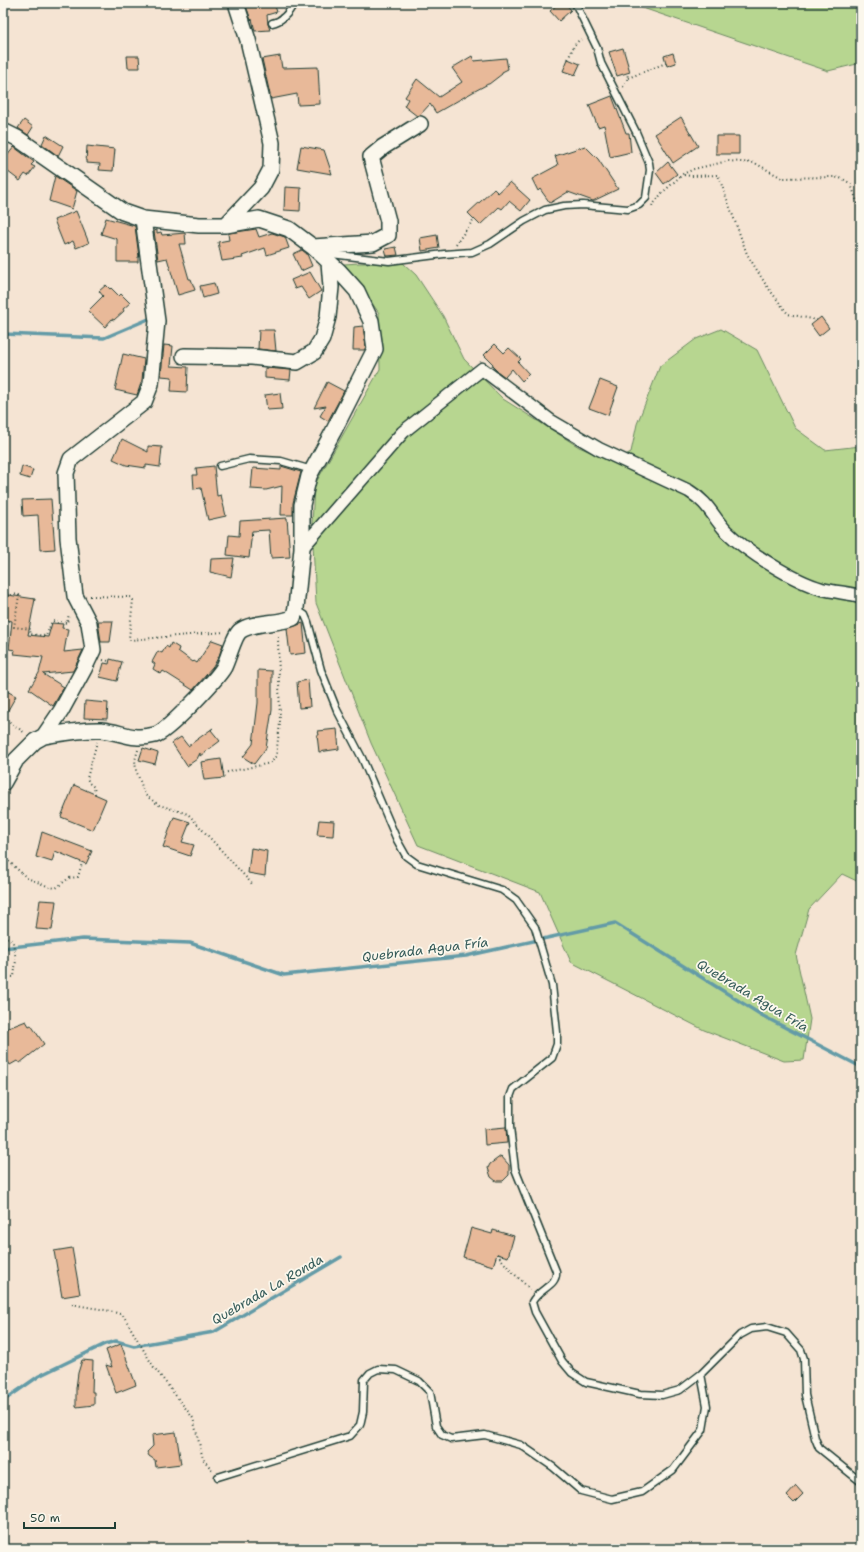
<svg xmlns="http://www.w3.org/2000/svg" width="864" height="1552" font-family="'Shantell Sans',sans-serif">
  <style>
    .green { fill: #b7d690; stroke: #6b8a62 }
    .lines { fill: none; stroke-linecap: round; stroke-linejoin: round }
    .stream { stroke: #639ba7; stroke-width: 3.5 }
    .building { fill: #e8b999; stroke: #1f3d34 }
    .service-casing { stroke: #1f3d34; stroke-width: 9 }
    .minor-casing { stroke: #1f3d34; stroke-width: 15 }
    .tertiary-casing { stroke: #1f3d34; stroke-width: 18 }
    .path { stroke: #1f3d34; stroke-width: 2; stroke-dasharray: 1 3; stroke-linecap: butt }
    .service { stroke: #fbf7ec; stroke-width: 6 }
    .minor { stroke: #fbf7ec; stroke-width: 12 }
    .tertiary { stroke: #fbf7ec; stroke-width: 15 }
    .labels { text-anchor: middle; stroke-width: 3.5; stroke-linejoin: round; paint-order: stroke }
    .water-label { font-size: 13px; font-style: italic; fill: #365c5a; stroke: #fbf7ec }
  </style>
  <rect width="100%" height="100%" fill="#f5e4d3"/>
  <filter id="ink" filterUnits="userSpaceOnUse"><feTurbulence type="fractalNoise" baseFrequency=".025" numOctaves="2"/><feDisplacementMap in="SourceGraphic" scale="8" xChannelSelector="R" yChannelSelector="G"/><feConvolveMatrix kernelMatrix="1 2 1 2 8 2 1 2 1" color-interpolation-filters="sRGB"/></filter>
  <g filter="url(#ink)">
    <path class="green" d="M628,3H861V63L828,71Z
      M360,263H403L416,275L443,316L464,359L503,399L579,447L609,460L614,461L631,452L637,424L660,366L696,339L721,329L757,350L795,428L825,450L861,446V883L842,874L809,909L796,955L810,1019L804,1060L784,1061L704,1030L571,962L540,892L418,845L371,743L316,603L312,524L314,486L380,369L379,313L344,264Z"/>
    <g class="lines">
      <path class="stream" d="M3,334L104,338L151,318
        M3,948L83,939L190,943L284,975L466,956L615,923L763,1016L861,1067
        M3,1401L39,1376L105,1344L116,1341L134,1346L214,1332L341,1257"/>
    </g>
    <path class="building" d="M245,3H274L277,12L267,15L268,24L270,30L255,31L252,19L251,20Z
      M559,3H565L571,10L559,21L550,11Z
      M623,48L630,72L617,76L609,52Z
      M673,53L676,63L667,66L664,56Z
      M127,56H139L140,68H128Z
      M280,56L282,68L318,67L320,104L298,105L297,94L271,99L262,59Z
      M472,56L474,61L506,58L508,69L502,72V74L489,84H488L473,92L436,113L430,104L420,115L417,116L404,106L408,99L405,97L417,79L439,97L462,82L452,68Z
      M568,59L580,64L575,75L563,71Z
      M612,96L626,133H629L631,152L610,157L604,125L598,127L589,105Z
      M681,117L698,146L673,163L655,134Z
      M24,120L33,127L28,135L18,128Z
      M46,135L63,146L58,156L42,144Z
      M716,136H739V154H716Z
      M87,146L115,149L113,171L99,170L100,164L86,163Z
      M301,146L324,150L332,174L297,168Z
      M585,146L598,159L618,189L593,201L568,192L550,203L540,189L538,191L532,179L558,165L555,156Z
      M14,147L34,162L31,165L35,167L28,176L25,174L20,181L3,168V161Z
      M668,162L677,174L664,184L656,173Z
      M55,176L77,191L72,209L49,201Z
      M510,182L530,200L521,211L509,201L502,209L499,207L480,225L468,213L494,189L498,193Z
      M285,187L301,188L300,211L284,210Z
      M76,211L89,243L76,248L73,241L64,245L54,220Z
      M106,218L135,226L139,257H138V262H117V239L101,234Z
      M256,229L259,237L272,233L285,237L289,248L267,255L265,248L242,256L243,258L222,261L218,242L229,240L228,234L230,233Z
      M157,230V233L161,232L162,235L185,233L186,244H179L189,279H191L195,290L178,295L167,258L158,260L154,231Z
      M437,235L439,248L422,251L420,238Z
      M396,247L398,255L387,256L385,249Z
      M302,250L307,254L312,266L301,271L293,254Z
      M310,272L321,291L309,299L301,287L295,289L291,280Z
      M214,283L217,294L203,298L200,286Z
      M106,285L110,289L111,288L119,296L121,294L130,303L123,309L124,311L114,320L112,319L105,327L88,311L103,296L99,291Z
      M821,317L829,328L819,336L811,325Z
      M363,326L366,347L364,350H353L354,327Z
      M259,330H274L276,351L258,349Z
      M495,344L504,353L509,348L521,359L518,362L529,374L522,381L512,369L505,377L497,371L492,366L493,364L484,355Z
      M164,345L173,346L171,366L188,367L187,392L171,391L172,377L161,376Z
      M123,354L144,359L142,380L137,395L115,390Z
      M265,368L291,370L290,380L265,378Z
      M600,380L618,387L608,415L589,408Z
      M327,382L344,391L328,421L320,416L326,406L314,408Z
      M280,393L282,409L267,410L265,395Z
      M122,439L148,452V446L162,447L160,467L146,465V468L126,465L113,459Z
      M22,466L33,470L30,479L20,476Z
      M214,466L217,496L221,495L226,516L208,520L201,488L194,489L193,475H197L196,468Z
      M281,466L301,472L293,503V515H281L282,486L266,490L251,489L253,468L281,470Z
      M51,499L55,549L40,550L38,515L23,516L22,500Z
      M287,518L290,557L271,558L269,530L252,531L249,558L227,555L229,535L239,536L240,521Z
      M234,558L231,577L210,572L211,559Z
      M8,595L35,599L28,635L48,637L52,623L63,624L62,628L68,629L64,652L83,650L73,671L43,674L64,687L53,706L29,689L39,673L43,657L14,654L15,650L9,649L12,621L3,619V596H8Z
      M98,621H113L110,642H101Z
      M303,623L306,653L290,655L287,629Z
      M212,640L223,644L219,656L213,667L193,690L163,671L161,674L153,669L155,664L152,662L158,651L162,653L166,646L169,648L171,643L179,648L178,651L193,662L194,661L197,663Z
      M110,659L122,662L117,681L100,677L104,663L109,664Z
      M258,670L272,671V710L266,748L254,764L243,757L253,744L258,703Z
      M308,680L310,707L299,708L297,682Z
      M3,689L16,696L3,719Z
      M85,701L108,703L107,719L84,718Z
      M213,728L211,730L220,741L200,756V753L197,759L187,766L172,743L181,737L188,746Z
      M337,729L339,749L319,752L317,735H319L318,731Z
      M143,748L158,753L155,764L139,760Z
      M221,759L224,778L204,780L201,762Z
      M74,785L106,799L93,830L61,817Z
      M174,817L190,822L182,842L194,845L190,856L163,847Z
      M319,820L334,821L333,836L317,835Z
      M42,832L92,851L86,864L55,851L52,862L36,857Z
      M251,848L267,851L265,876L248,873Z
      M40,900L56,901L52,930L36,929Z
      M26,1021L29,1026L31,1025L44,1044L20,1063L17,1061L10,1065L4,1054L6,1053L3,1043V1040L5,1039L3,1030Z
      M506,1127L507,1143L485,1145L484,1129Z
      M501,1156L509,1165V1175L503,1181H496L491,1177L488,1168L490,1164Z
      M471,1228L492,1234L493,1230L514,1236L508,1257L497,1254L493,1266L463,1257Z
      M72,1248L80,1294L62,1297L54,1251Z
      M121,1344L136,1385L116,1393L106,1365L112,1367L106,1350Z
      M82,1360L93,1361L92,1392H94V1405L76,1407V1388L78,1373Z
      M176,1432L181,1464L156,1467L155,1460L149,1456L147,1452L153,1446L152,1435Z
      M796,1486L803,1494L794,1503L787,1496Z"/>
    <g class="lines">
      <g class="service-casing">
        <path id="service" d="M272,23C283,21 289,13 294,3
          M323,253L389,261L444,254L472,252L490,244L524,221L545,210L564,206L583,205L628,209L639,205L646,198L650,170L649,163L636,132L601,63L597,48L575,3
          M220,466L249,459L281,461L312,470
          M296,609L305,615L308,622L321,670L337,710L362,758L397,840L406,856L417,864L502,890L516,900L535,927L552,985L557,1032V1044L552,1058L513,1089L510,1097V1127L515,1169L556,1271C558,1286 539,1288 532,1302L535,1312L562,1361L572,1373L586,1382L640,1394L662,1395L680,1390L701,1374L740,1335L751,1329L767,1327L786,1333L801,1350L804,1359L805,1395L815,1438L819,1448L861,1482
          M218,1477L350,1436L360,1425L363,1412L364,1380L370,1373L378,1369L396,1370L419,1381L430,1392L436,1426L442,1435L451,1439L485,1435L521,1445L553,1467L581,1491L612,1499L642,1492L673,1470L703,1430L707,1406L701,1374"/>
      </g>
      <g class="minor-casing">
        <path id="minor" d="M302,548L403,432L482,369L551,421L599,449L689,491C710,504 711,515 726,531C747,552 794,581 822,589C835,592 848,593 861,596"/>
      </g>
      <g class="tertiary-casing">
        <path id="tertiary" d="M3,131L17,138L123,212L143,219L199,225H226L259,219L289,229L313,247L373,243L388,235V221L371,157L383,147L420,124
          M226,225L261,188L271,169L272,143L248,40L236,3
          M184,356L252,357L297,362L314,352L322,339L328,317L331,287L329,262
          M44,736C63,733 82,729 101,730C123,732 131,741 155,735C167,732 217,679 224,667C228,659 234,636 240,631C251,622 278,624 293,618L296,608L302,548V505L309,476L333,432L375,349L371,321L357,291L339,271L313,247
          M3,783L16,760L35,741L44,736L61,711L84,669L93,650L89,623L75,596L68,538L66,473L71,459L144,402L151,384L157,321L143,219"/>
      </g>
      <path class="path" d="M553,3L556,6
        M568,59C572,51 574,42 582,39
        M628,78L666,63
        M623,87L628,78L627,73
        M684,175L691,176L718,175L747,254L766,285L788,314L817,320
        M652,206L662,193L683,174L694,169L728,161L755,163L782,178L834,177L843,179L851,184L861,214
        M456,244L474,219
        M3,593L19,595L14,627L31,629L30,634L46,636L52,621L67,623L69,614
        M90,596L130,597L133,600L129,638L130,640L224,632
        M103,660L109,661
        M3,717L25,733
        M138,750L135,760L136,770L145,795L159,805L188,814L253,885
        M223,773L271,763L276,756L280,723L278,636
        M95,794L94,787L89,783L87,778L97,742
        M3,856L27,878L50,887L56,888L69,878L78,877L82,863
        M3,936L10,939L13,943L16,960L14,977L3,976
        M497,1254L510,1270L530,1289
        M72,1304C89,1308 107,1309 123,1315L153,1366L193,1418L203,1459L213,1471
        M856,1549L861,1548"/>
      <use href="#service" class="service"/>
      <use href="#minor" class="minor"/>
      <use href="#tertiary" class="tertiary"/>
    </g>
  </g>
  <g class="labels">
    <g class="water-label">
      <text transform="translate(425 949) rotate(-7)" y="5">Quebrada Agua Fría</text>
      <text transform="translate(753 995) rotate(31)" y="5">Quebrada Agua Fría</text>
      <text transform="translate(267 1289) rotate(-30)" y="5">Quebrada La Ronda</text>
    </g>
  </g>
  <rect width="864" height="1552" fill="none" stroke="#fbf7ec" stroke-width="16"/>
  <rect x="8" y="8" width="848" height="1536" fill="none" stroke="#1f3d34" stroke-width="1.5" filter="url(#ink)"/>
  <path d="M24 1522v6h91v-6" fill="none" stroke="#1f3d34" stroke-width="2"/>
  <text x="30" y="1522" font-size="12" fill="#1f3d34" stroke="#fbf7ec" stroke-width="3" paint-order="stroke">50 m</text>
</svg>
